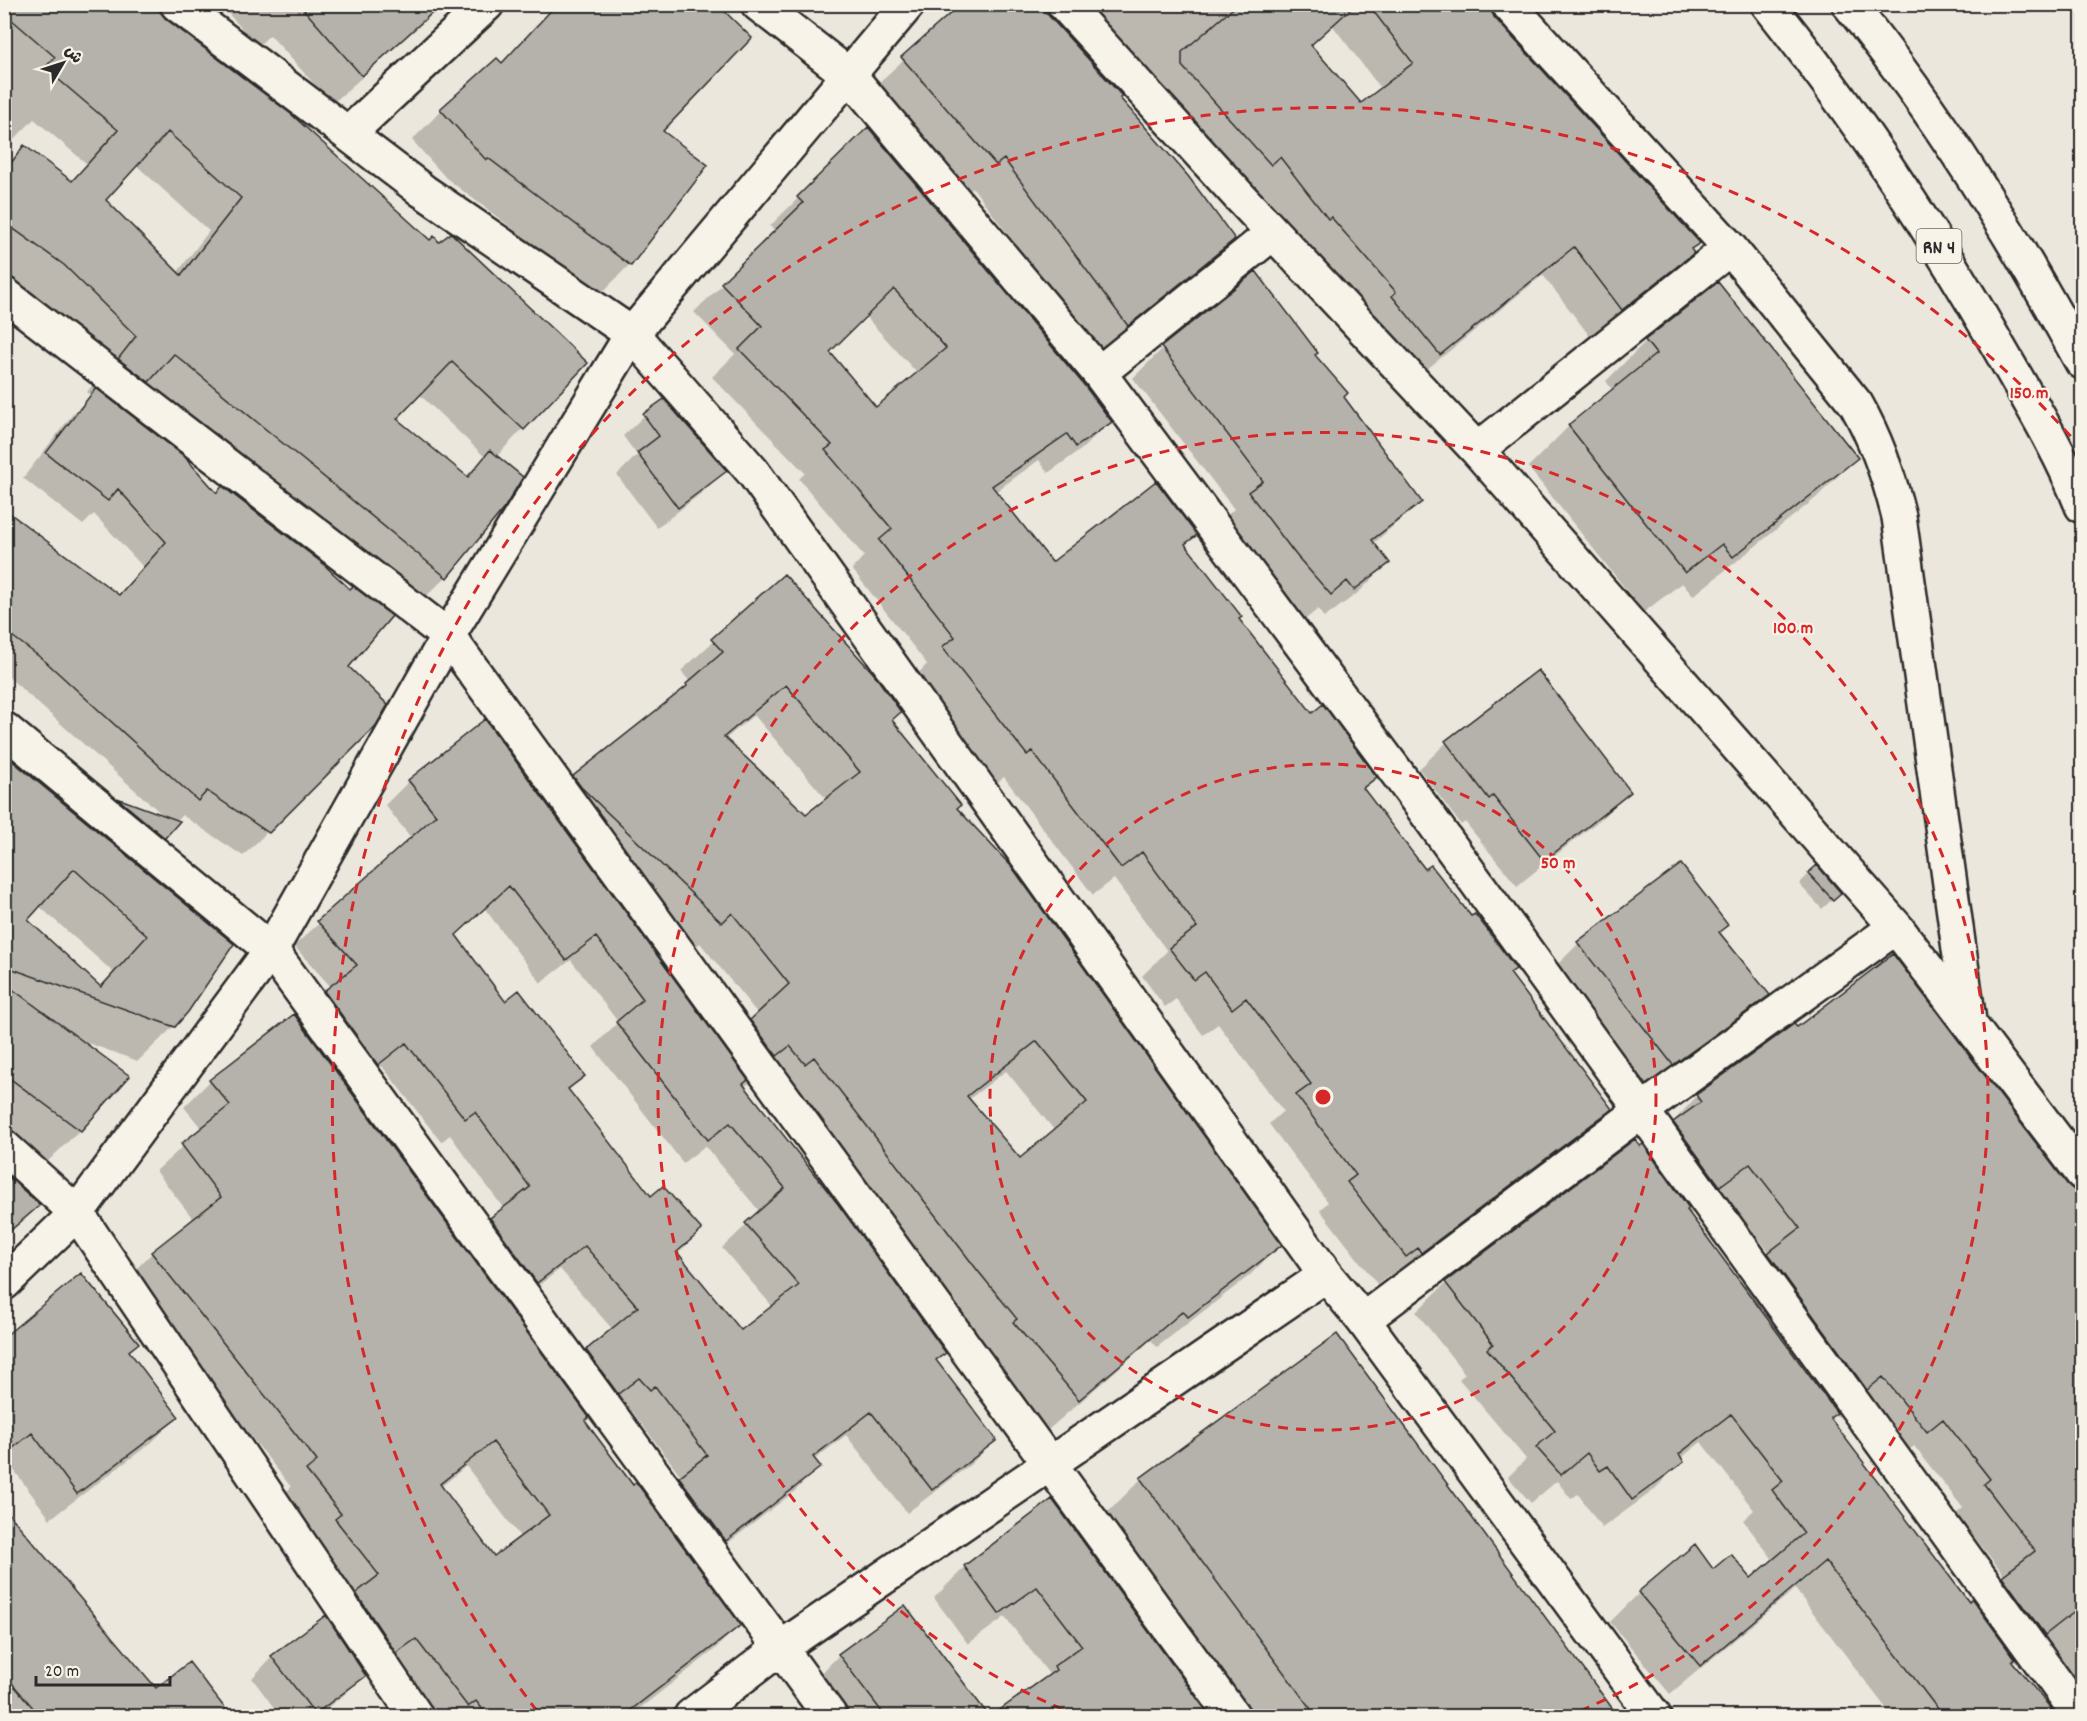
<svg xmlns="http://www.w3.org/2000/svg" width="2087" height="1721" font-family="Dekko,'Playpen Sans Arabic',sans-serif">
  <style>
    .shadow { fill: #0003; fill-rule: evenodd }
    .building { fill: #b5b2ab; stroke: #2b2b2b; stroke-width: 1.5; fill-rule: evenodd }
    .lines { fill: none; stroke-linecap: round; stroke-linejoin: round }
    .minor-casing { stroke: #2b2b2b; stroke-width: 38 }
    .major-casing { stroke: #2b2b2b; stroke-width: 38 }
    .minor { stroke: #f7f3e8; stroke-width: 33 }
    .major { stroke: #f7f3e8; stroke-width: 33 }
    .ring { fill: none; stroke: #d62828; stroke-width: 3; stroke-dasharray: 10 8 }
    .labels { text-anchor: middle; stroke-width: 4.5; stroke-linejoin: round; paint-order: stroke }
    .shield { fill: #f7f3e8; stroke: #686764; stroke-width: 1.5 }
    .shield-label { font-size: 20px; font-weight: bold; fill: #2b2b2b }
    .centre { fill: #d62828; stroke: #f7f3e8; stroke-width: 3 }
    .ring-label { font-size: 18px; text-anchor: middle; font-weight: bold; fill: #d62828; stroke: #f7f3e8; stroke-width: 4.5; stroke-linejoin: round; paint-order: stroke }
  </style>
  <rect width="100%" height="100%" fill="#ebe7dd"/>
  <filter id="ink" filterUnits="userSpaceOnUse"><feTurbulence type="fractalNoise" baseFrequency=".0167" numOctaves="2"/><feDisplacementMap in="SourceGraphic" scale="12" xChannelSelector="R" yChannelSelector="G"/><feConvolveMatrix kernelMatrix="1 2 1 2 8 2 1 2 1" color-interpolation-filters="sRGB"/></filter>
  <g filter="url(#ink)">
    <path class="shadow" d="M4,4L165,20L430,242L585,363L496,457L446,577L413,609L142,387L120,409L347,667L374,726L243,856L182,815L173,824L4,673V513L117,596L143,567L94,514L83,525L23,478L72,415L91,395L87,392L104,370L4,278V167L25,147L71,181L87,164L34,119L4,150ZM136,165L209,231L177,273L104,200ZM419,394L485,457L465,477L395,419Z
      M194,4H444L332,104L270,35L258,46L225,10L214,21Z
      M964,4H1044V9L1187,178L1233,239L1204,269L1098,354L973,188L965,194L873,88Z
      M1074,4H1486L1493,17L1698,243L1690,250L1692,252L1663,282L1592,339L1543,275L1410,383ZM1333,26L1381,89L1360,105L1310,46Z
      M501,65L661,131L706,165L629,265L600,295L446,178L412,140L442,110Z
      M868,129L1110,421L1082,449L1048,473L1039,460L995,492L1051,564L1195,535L1184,545L1238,619L1312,715L1375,777L1363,790L1509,973L1610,1109L1582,1137L1393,1279L1389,1275L1377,1284L1320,1210L1328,1202L1269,1124L1283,1111L1218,1024L1203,1035L1176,999L1165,1007L1142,976L1167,951L1114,879L1093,895L1004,777L998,782L916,676L927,664L852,569L864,556L799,479L805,473L712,377L735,354L694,312L776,232L770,226ZM865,316L918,374L876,410L828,352Z
      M1255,273L1342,398L1420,502L1373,544L1388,563L1359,592L1324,618L1318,609L1301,623L1220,522L1234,509L1133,378L1162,349Z
      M1646,341L1856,458L1816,498L1693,596L1682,583L1644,612L1528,467L1569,426L1613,391L1606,381Z
      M644,416L725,471L704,491L657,528L617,475L637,455L623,436Z
      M784,577L1280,1245L1249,1276L1157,1347L1151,1340L1048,1430L983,1354L758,1076L743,1088L944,1352L935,1361L995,1440L971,1464L907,1513L846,1435L814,1460L819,1467L795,1491L701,1564L656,1502L682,1477L630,1409L625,1413L563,1375L613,1330L560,1269L512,1306L467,1243L504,1209L450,1135L441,1142L382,1066L353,1088L301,1016L331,987L294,946L412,839L385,805L409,781L546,805L574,777L671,700L690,682L681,671ZM754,715L827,800L806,816L724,740ZM574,840L690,952L700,943L758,1014L723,1049ZM485,909L541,983L571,960L618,1022L593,1047L683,1163L705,1146L760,1212L722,1248L773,1307L741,1332L677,1254L700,1230L651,1198L568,1091L583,1076L505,1003L455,936ZM1006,1071L1055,1131L1020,1160L968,1100Z
      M1538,672L1629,791L1602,818L1517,886L1465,822L1461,825L1419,769L1446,743Z
      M4,756L232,944L174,1026L138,1061L82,1041L80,1130L44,1165L4,1136ZM39,906L113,972L99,987L26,920Z
      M1680,866L1718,933L1768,994L1741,1022L1645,1091L1551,971L1578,944Z
      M1816,867L1839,893L1822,909L1799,884Z
      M210,1081L583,1421L739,1625L713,1651L630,1716H430L389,1663L370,1678L331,1620L352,1599L281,1497L291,1487L126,1279L152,1253L194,1220L156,1171L202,1129L184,1107ZM466,1466L521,1538L494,1558L441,1487Z
      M1697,1096L2066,1185L2074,1191L2082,1193V1697L2041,1643L2016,1662L2013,1658L2011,1661L2055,1716H1892L1795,1589L1670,1694L1610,1622L1639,1593L1712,1571L1751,1580L1774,1561L1743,1520L1754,1510L1701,1442L1680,1459L1682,1461L1653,1491L1602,1528L1578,1494L1571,1499L1557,1481L1531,1503L1508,1477L1526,1459L1459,1379L1465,1374L1416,1312L1446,1283L1634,1141L1646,1151ZM1721,1191L1770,1253L1740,1283L1689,1215ZM1854,1404L1898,1459L1914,1446L1963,1508L1956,1514L2005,1576L1975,1605L1969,1604L1829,1419L1835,1413L1838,1417Z
      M4,1175L38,1205L4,1238Z
      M4,1339L128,1352L177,1417L151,1443L50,1519L5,1458Z
      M1141,1479L1610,1708L1601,1716H1245L1100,1520Z
      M1052,1501L1208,1716H994L1049,1674L1005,1617L968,1644L934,1598L965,1567Z
      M4,1510L156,1690L189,1664L229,1716H4Z
      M905,1607L987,1716H830L808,1687L839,1655Z
      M272,1657L364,1675L343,1696L316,1716H280L252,1678Z
      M1815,1709L1821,1716H1806Z"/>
    <path class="building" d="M4,4H154L166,19L291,114L430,240L434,236L439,242L451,233L588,363L524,430L452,362L397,419L468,477L490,450L523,477L505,507L447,578L174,354L149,382L118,359L136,336L64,265L4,222V173L24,145L72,181L118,130L45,68L55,57L4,13ZM168,132L241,198L181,275L106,200Z
      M299,4H442L362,76Z
      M557,4H717L752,38L663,131L708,165L631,266L488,158L486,160L440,109L497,58L502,63Z
      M961,4H1038L1122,96L1120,98L1188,176L1235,239L1128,326L1004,159L996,165L901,57Z
      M1238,4H1356L1311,45L1361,103L1413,63L1368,4H1490L1494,17L1700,243L1691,249L1694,253L1622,310L1574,247L1440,355L1392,296L1396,292L1331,217L1328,219L1280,157L1271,165L1182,66V52Z
      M868,127L1084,385L1112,422L1076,447L1067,434L992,486L1052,562L1156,481L1197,535L1185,544L1242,617L1239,619L1312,713L1323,704L1377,777L1363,788L1425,869L1431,865L1471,916L1475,914L1486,928L1516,969L1510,973L1612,1109L1421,1253L1418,1248L1406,1257L1347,1182L1356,1175L1296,1095L1311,1084L1246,998L1232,1009L1205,972L1194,980L1169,948L1197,927L1142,852L1121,868L1032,751L1027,755L942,647L955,637L879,540L892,529L825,450L832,445L739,349L762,326L721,283L803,203L797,197ZM894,289L946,348L876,407L830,352Z
      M1256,271L1318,353L1315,355L1348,393L1344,397L1422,502L1372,540L1390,563L1354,590L1347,581L1331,595L1296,555L1248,492L1263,481L1161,347Z
      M1718,282L1858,458L1733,557L1722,544L1685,573L1568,425L1656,354L1645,340Z
      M96,388L184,456L217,493L222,486L321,562L350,589L353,586L392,616L349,667L388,705L375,727L269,833L207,791L198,801L45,661L4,630V509L119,595L166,542L118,489L108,501L46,453Z
      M664,399L727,471L678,508L637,453L659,436L643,414Z
      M784,574L874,674L901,712L892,720L961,805L957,808L1012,867L1282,1245L1188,1317L1183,1311L1079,1400L1013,1322L1017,1319L978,1271L814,1057L805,1064L790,1046L777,1056L750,1020L789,984L732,913L722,923L581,787L573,776L687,686L686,684L723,652L711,639ZM786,685L860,772L806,814L724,737ZM1037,1041L1087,1102L1020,1158L967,1096Z
      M1538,670L1631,792L1544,861L1493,796L1489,799L1445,741Z
      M485,719L748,1080L743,1084L838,1204L946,1353L936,1360L997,1440L932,1490L871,1412L813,1457L821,1467L726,1541L679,1477L707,1455L655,1386L650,1390L639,1378L618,1394L586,1350L638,1307L585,1246L537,1283L490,1218L530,1187L475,1112L465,1119L406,1043L378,1065L324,991L357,965L317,921L436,815L408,780ZM509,886L566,960L596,937L643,999L616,1022L708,1140L730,1123L785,1188L745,1223L799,1285L741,1330L677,1252L702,1230L663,1186L651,1196L568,1089L585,1076L519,990L505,1001L456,935Z
      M4,754L234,944L188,1012L175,1027L4,966ZM74,869L147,936L101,987L28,920Z
      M117,798L180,821L165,838Z
      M1681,864L1728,925L1719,932L1770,995L1673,1065L1577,942Z
      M1817,865L1841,893L1833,900L1808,873Z
      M1893,954L2067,1184L2074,1190L2082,1191V1606L2045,1635L2002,1576L2035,1551L1984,1484L1990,1479L1943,1419L1927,1432L1883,1377L1867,1390L1768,1253L1800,1228L1750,1164L1720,1186L1673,1122L1701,1102L1696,1095L1794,1024L1797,1027Z
      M4,983L130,1076L81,1131L4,1074Z
      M294,1014L589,1417L585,1421L633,1485L636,1482L741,1625L623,1716H488L476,1701L468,1707L416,1639L396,1653L356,1593L379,1575L335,1519L341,1514L306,1470L317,1461L151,1252L221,1197L181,1144L230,1105L209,1080ZM493,1442L549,1515L494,1556L440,1484Z
      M1635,1139L1640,1146L1643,1144L1689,1208L1687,1210L1837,1413L1830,1418L1969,1602L1972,1599L2015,1658L2012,1661L2057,1716H1943L1825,1561L1700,1666L1638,1592L1695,1544L1713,1569L1731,1554L1751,1578L1804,1533L1772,1490L1783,1481L1731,1414L1679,1454L1684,1462L1632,1500L1608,1466L1600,1471L1587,1453L1561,1475L1536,1447L1555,1431L1487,1349L1493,1344L1445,1282Z
      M4,1173L40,1205L4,1236Z
      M81,1273L139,1343L129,1351L179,1417L77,1494L32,1433L4,1455V1337Z
      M1337,1334L1618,1716H1316L1140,1478Z
      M1052,1499L1210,1716H991L1056,1670L1054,1666L1082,1646L1037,1587L999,1614L964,1566Z
      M4,1508L156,1688L189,1662L231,1716H40L4,1674Z
      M905,1605L989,1716H885L838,1654Z
      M326,1615L366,1676L315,1714L271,1656Z"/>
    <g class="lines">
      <g class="minor-casing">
        <path id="minor" d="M177,4L423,191L632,334L753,472L1326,1275L1363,1320L1654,1716
          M758,4L850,76L1099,373L1409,789L2080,1716
          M1064,4L1238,195L1477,450L1896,927L2082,1173
          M1508,4L1730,248L1856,404C1877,441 1889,476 1899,517L1969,1021
          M348,134L487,4
          M4,294L448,636L1233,1716
          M1099,373L1273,233
          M1477,450L1730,248
          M4,729L271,950L830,1716
          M4,1147L77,1213L416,1716
          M4,1283L77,1213L271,950L448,636L632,334L908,4
          M1363,1320L1641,1111L1896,927
          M691,1716L779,1649L1326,1275"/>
      </g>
      <g class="major-casing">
        <path id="major" d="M1768,4C1857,116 1936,236 2006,360C2033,407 2062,455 2082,506
          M1849,4C1939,115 2014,238 2082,362"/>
      </g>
      <use href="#minor" class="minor"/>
      <use href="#major" class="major"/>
    </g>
  </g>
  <g class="ring">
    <circle cx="1323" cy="1097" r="333"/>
    <path d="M1079 1716A665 665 0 1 1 1567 1716"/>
    <path d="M537 1711A998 998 0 0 1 2082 449"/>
  </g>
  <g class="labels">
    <rect class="shield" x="1916.5" y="229" width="45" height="34" rx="4.5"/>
    <g class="shield-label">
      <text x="1939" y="253">RN 4</text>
    </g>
  </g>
  <circle cx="1323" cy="1097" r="9" class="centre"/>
  <g class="ring-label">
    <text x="2029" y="398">150 m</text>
    <text x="1793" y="633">100 m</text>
    <text x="1558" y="868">50 m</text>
  </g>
  <rect width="2087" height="1721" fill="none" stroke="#f7f3e8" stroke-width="24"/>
  <rect x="12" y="12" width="2063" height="1697" fill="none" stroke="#2b2b2b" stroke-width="2" filter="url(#ink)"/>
  <g transform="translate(63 63) rotate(51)" stroke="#f7f3e8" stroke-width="4.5" paint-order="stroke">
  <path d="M0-4.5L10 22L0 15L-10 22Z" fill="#2b2b2b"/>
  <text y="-9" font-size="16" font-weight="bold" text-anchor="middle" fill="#2b2b2b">ش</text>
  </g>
  <path d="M36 1676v9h134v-9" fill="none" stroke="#2b2b2b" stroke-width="3"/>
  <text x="45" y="1676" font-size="18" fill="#2b2b2b" stroke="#f7f3e8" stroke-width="4.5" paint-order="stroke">20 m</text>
</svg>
